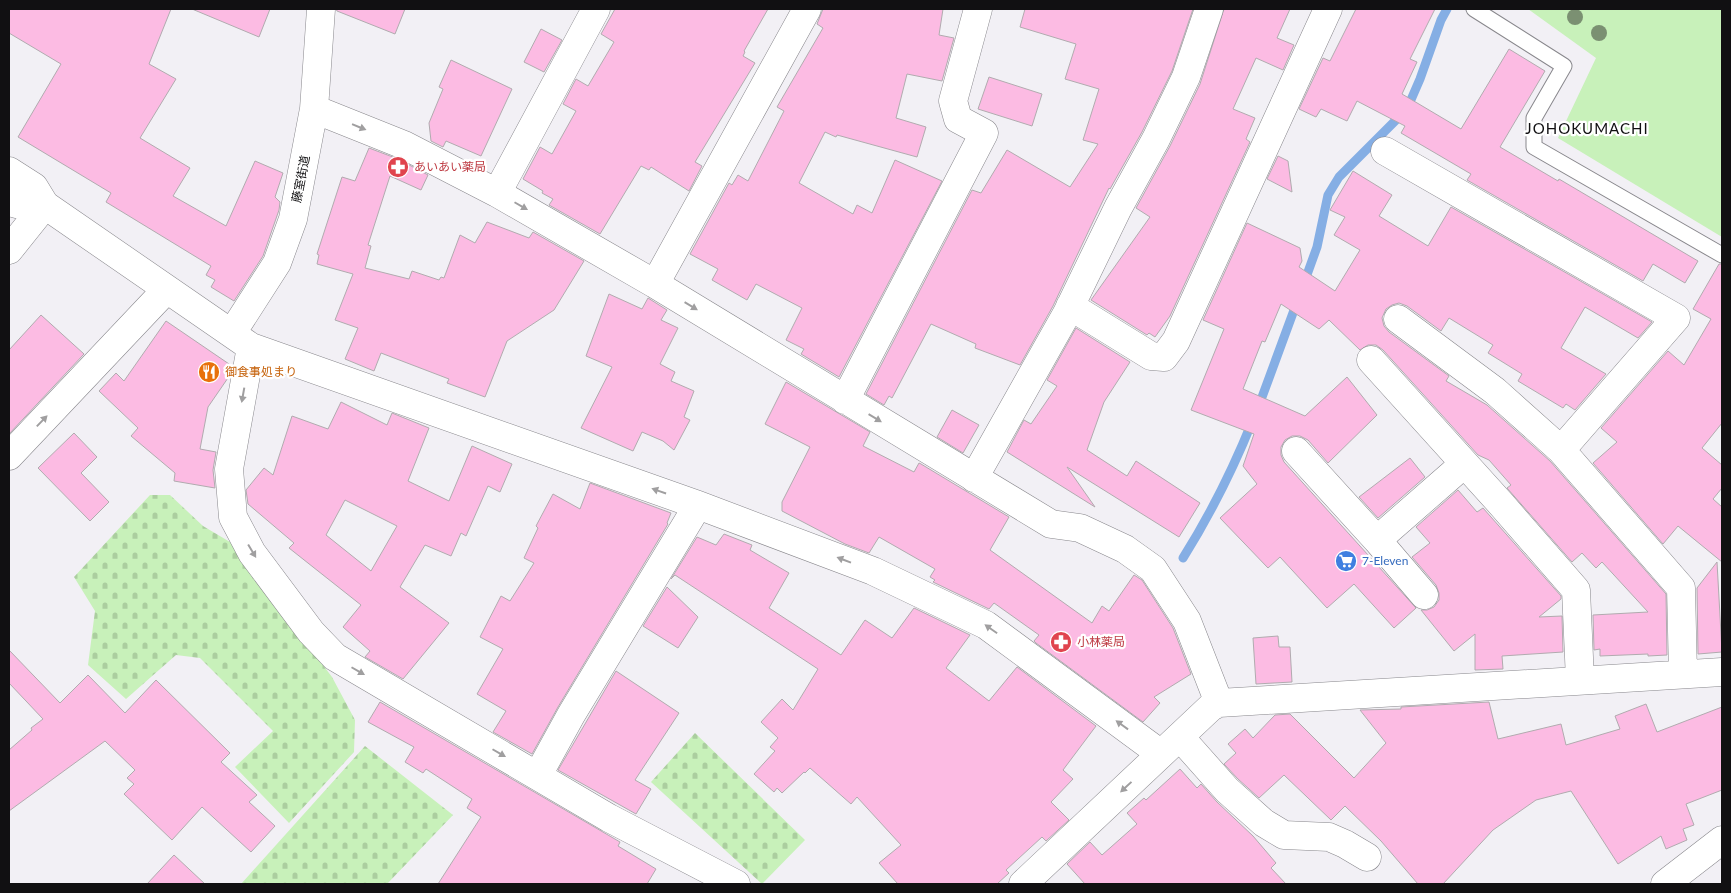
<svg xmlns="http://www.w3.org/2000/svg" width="1731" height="893" font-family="Lato,'Noto Sans JP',sans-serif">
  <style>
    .cemetery { fill: url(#cemetery-stones) }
    .park { fill: #c8f1ba }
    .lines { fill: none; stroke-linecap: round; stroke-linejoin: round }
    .stream { stroke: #85aee4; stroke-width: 9 }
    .building { fill: #fcbbe3; stroke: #b1abaf; fill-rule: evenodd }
    .lane-casing { stroke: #88878c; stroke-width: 17 }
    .street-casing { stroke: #88878c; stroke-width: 29 }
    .secondary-casing { stroke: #88878c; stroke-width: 29 }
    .lane { stroke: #fff; stroke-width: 15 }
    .street { stroke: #fff; stroke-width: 28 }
    .secondary { stroke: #fff; stroke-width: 28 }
    .tree { fill: #7b9072 }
    .oneway { fill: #a09fa0 }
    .labels { text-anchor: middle; stroke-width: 4.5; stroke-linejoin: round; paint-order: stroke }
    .health-label { font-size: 12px; fill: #be3a42; stroke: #fff; text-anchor: start }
    .street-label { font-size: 12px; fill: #111012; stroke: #fff }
    .food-label { font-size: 12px; fill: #c56008; stroke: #fff; text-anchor: start }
    .shop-label { font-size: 12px; fill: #366cbe; stroke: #fff; text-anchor: start }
    .quarter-label { font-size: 15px; letter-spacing: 1px; fill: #111012; stroke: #fff }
  </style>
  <defs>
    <pattern id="cemetery-stones" width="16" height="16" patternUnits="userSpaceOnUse" patternTransform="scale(1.25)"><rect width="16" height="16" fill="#c8f1ba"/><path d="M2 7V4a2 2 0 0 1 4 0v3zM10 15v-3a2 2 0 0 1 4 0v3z" fill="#abce9f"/></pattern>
  </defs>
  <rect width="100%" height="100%" fill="#f2f0f5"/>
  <path class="cemetery" d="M150,495H170L203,526L230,542L332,677L355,720L354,752L289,823L235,767L273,731L200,658L176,655L126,699L88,665L95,611L74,577Z
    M695,733L805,840L762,884L651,782Z
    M365,746L453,815L387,884H241Z"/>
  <path class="park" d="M1528,9H1722V237L1558,138L1596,58Z"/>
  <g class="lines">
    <path class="stream" d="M1304,283L1317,247L1328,195L1339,177L1407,109L1420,79L1441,20L1447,9
      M1258,408L1297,302
      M1183,558C1210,515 1233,469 1252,422"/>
  </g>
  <path class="building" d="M9,9H171L149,64L176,79L140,138L190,168L173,196L226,226L255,161L283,173L275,197L280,202L279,210L263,256L234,301L211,287L215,280L206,275L211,266L106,202L111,193L18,137L61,64L9,33Z
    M192,9H270L259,37Z
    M336,9H405L395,34L337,11Z
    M615,9H768L744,51L745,52L743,56L755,63L695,162L702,166L689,191L651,167L649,170L641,166L600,234L549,205L553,199L542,193L543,191L523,179L540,147L552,154L576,111L563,104L576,79L588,86L614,42L601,34Z
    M823,9H943L939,35L954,38L942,81L907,74L896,118L926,127L917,157L837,135L836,137L825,132L799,183L853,214L857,205L872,213L895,160L942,181L839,377L801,354L804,349L786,340L802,308L756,284L747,300L712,280L718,269L690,254L729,183L732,185L738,175L748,181L784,111L777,107L823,28L817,24Z
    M1025,9H1193L1172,71L1142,132L1110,189L1109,188L1053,306L1020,365L975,348L976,344L931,324L892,398L889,396L884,405L866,394L972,190L981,193L1007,150L1070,187L1098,144L1083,140L1099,89L1065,79L1076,44L1020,27Z
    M1224,9H1290L1277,38L1294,45L1283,70L1256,58L1233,109L1255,118L1246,139L1250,142L1170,316L1155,337L1149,333L1147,335L1091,300L1150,217L1136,208L1170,146L1200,84Z
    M1356,9H1435L1410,59L1417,62L1402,94L1461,129L1509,49L1545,71L1500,147L1558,181L1559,179L1698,261L1685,283L1653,264L1643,281L1467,180L1471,174L1401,133L1405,126L1357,101L1347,121L1321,109L1316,117L1299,109L1323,58L1330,61Z
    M541,29L562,40L544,72L524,62Z
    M451,60L512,89L481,156L446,141L443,147L431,141L429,123L443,89L439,87Z
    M989,77L1042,94L1032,126L978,109Z
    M369,148L398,159L428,175L421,190L390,176L368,245L371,246L365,268L409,279L412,271L439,280L441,277L444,278L460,235L475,243L487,222L529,238L533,232L584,261L554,310L507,341L485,397L447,383L449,379L381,353L374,371L345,359L358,328L335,320L353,274L317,264L319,255L317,254L342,177L355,181Z
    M1278,156L1288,161L1292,192L1267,179Z
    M1353,171L1392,195L1379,216L1428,246L1451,207L1652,322L1638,338L1585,307L1561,348L1606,374L1575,410L1566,404L1563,408L1518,381L1522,374L1488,353L1493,345L1449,318L1441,331L1407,306L1399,303L1392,305L1386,309L1382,318L1384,326L1389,332L1449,376L1446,381L1487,405L1550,461L1666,594L1667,655L1648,656V654L1600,656V649L1594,650L1593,615L1648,612L1602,562L1596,568L1582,553L1572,562L1507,488L1511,485L1489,460L1478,455L1383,350L1376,345H1368L1360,350L1329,320L1319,329L1281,304L1265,342L1262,341L1243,389L1305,416L1347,377L1377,415L1328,463L1308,440L1300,436H1292L1285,440L1281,447V455L1284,462L1416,608L1394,628L1354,584L1327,608L1280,557L1268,568L1220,518L1257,484L1243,466L1254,434L1191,410L1224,329L1203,320L1247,223L1300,248L1302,261L1299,267L1335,291L1360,250L1334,235L1345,217L1330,210Z
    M1719,264H1722V423L1702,448L1722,465V488L1713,499L1722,507V562L1678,526L1663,544L1593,463L1617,442L1601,428L1668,351L1684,365L1711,319L1693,309Z
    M609,294L642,309L648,298L667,310L661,320L678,328L660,364L675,372L671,381L694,391L684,417L690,420L674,450L663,441L642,432L633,451L581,428L612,367L586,356Z
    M41,315L84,354L9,434V350Z
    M166,321L232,366L230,375L208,407L200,449L216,452L213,470L215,488L174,481L175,473L131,436L138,428L99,391L116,373L124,381Z
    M1076,328L1130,362L1104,402L1087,450L1127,476L1136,461L1200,503L1179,537L1067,467L1095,507L1007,452L1024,420L1031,424L1057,386L1047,380Z
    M786,382L870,432L863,446L914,472L919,463L921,464L1009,517L990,550L1092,623L1102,606L1109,611L1134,575L1142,580L1173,628L1191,674L1154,697L1160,703L1143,722L1036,643L1034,641L1039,635L994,603L989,609L933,582L935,580L930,577L935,569L879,537L869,553L845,544L782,511V502L810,447L765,424Z
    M341,402L387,425L392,413L429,428L408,481L449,501L472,446L512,464L500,492L488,486L466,536L461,533L451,556L425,545L400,587L449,623L403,679L365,657L370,651L343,627L361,605L289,548L294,543L248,504L246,490L264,468L273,475L292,416L328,429ZM345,500L397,526L371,571L326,535Z
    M952,410L979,425L963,453L937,437Z
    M74,433L97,457L81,473L109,502L90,521L38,468Z
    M1410,458L1425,477L1378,518L1359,497Z
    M590,483L671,513L667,523L668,524L558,707L532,754L493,732L506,711L477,694L503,649L480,637L501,596L510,601L534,563L524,558L538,528L536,526L553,494L580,509Z
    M1458,490L1477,512L1483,508L1561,596V599L1539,617L1562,616L1563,652L1502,656L1503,669L1475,670V634L1454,651L1421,610H1427L1434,607L1439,600V593L1436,585L1412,557L1430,543L1416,527Z
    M724,534L752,545L750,550L789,573L769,608L841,655L865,620L892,638L914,608L970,635L946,668L989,701L1017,667L1096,726L1063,770L1073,779L1051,802L1069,820L1046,841L1042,837L1006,870L1009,873L997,884H898L879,863L901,845L857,797L851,804L810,768L805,773L804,772L782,793L777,788L774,792L754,774L775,751L770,747L778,738L761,722L782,699L793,710L818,669L675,575L671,579L697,537L716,545Z
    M1717,562L1722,652L1698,654L1697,588Z
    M667,587L698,617L678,648L643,626Z
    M1278,636L1279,647H1290L1292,682L1256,684L1253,638Z
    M9,650L60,703L88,675L125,713L156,680L230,753L221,762L257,795L249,802L275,826L251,852L202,807L172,840L124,794L134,784L127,778L135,770L105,741L9,811V750L32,730L31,728L43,719L9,683Z
    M616,671L679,713L635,780L651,789L636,814L558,770Z
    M380,702L620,842L618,846L656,869L647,884H438L481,817L467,808L472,799L426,769L423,773L405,762L414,747L368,722Z
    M1489,702L1498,739L1561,724L1566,745L1620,729L1615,716L1646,704L1657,732L1722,707V790L1686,804L1694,825L1683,829L1687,840L1666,849L1661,836L1618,864L1571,791L1536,800L1493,830L1443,884H1418L1381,841L1345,806L1331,820L1284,775L1259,798L1238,779L1224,764L1236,753L1228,744L1245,729L1253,738L1275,715L1290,714L1354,778L1386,743L1360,710L1401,709V707Z
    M1180,769L1197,788L1201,784L1217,802L1253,836L1276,863L1271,868L1286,884H1085L1067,864L1090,842L1102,855L1137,824L1127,813L1144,798L1146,800Z
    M174,855L205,884H147Z"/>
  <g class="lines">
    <g class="lane-casing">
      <path id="lane" d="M1474,9L1564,66L1534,118V147L1722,255"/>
    </g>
    <g class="street-casing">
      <path id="street" d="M314,109L404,145L497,193L655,284L1051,524L1080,528L1125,549L1153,569L1187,621L1219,703
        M1385,151L1676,318L1561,450
        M9,171L34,187L45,205
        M497,193L596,9
        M9,202L28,207L45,205L251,347L698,505L873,571L986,625L1161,754
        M655,284L807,9
        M1070,306L1151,356L1164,357L1176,341L1328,9
        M1398,319L1495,391L1561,450L1681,588L1683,674
        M232,333L277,263L293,219L314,109L321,9
        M251,347L229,469L233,517L252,553L311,632L335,657L609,818L736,884
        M1371,360L1502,505L1576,590L1580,680
        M845,400L984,133L958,119L953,101L978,9
        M1296,451L1377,540L1424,595
        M9,456L166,290
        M974,478L1067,313L1118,208L1156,139L1186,77L1209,9
        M1377,540L1464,464
        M1180,737L1227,790L1264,823L1284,835L1329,837L1345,844L1367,857
        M538,775L571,715L698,505
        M1023,884L1211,707L1219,703L1722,672
        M1665,884L1722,840"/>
    </g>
    <g class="secondary-casing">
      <path id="secondary" d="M9,250L45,205"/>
    </g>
    <use href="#lane" class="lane"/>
    <use href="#street" class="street"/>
    <use href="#secondary" class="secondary"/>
  </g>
  <g class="tree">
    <circle cx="1575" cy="17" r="8"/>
    <circle cx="1599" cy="33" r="8"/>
  </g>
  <defs><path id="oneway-solid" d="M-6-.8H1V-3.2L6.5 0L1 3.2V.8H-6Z" transform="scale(1.25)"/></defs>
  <g class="oneway">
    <use href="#oneway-solid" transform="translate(359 127) rotate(22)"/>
    <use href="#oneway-solid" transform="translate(521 206) rotate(30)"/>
    <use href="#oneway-solid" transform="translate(691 306) rotate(31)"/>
    <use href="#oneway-solid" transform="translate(243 395) rotate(100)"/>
    <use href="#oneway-solid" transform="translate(875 418) rotate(31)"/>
    <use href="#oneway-solid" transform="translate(42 421) rotate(-46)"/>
    <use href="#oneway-solid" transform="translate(659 491) rotate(-161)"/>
    <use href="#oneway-solid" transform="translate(252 551) rotate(59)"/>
    <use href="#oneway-solid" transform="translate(844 560) rotate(-159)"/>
    <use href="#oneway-solid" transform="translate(991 629) rotate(-145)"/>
    <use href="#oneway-solid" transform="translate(358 671) rotate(30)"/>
    <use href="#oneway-solid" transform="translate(1122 725) rotate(-144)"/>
    <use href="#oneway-solid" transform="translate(499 753) rotate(30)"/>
    <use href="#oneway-solid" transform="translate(1126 787) rotate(137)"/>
  </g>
  <defs>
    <g id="pharmacy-disc" transform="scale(1.125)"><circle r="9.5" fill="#e0444e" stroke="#fff"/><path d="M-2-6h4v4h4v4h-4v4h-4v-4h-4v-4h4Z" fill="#fff"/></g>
    <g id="restaurant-disc" transform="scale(1.125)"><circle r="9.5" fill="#e8710a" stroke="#fff"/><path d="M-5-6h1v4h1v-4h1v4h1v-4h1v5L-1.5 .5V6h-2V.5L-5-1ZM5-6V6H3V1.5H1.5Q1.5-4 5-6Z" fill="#fff"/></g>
    <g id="supermarket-disc" transform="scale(1.125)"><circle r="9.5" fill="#3f7fe0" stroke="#fff"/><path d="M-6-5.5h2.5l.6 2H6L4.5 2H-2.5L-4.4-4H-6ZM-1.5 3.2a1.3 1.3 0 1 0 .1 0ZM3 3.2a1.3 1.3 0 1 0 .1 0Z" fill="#fff"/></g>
  </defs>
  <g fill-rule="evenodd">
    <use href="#pharmacy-disc" x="398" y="167"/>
    <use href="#restaurant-disc" x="209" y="372"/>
    <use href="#supermarket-disc" x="1346" y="561"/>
    <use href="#pharmacy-disc" x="1061" y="642"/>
  </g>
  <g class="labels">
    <g class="health-label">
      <text x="414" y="171">あいあい薬局</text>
      <text x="1077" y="646">小林薬局</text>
    </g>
    <g class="street-label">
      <text transform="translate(301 179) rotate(-79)" y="4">藤室街道</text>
    </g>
    <g class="food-label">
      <text x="225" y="376">御食事処まり</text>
    </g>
    <g class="shop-label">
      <text x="1362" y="565">7-Eleven</text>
    </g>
    <g class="quarter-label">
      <text x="1587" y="134">JOHOKUMACHI</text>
    </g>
  </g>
  <rect width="1731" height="893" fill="none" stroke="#111012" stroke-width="20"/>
</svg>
